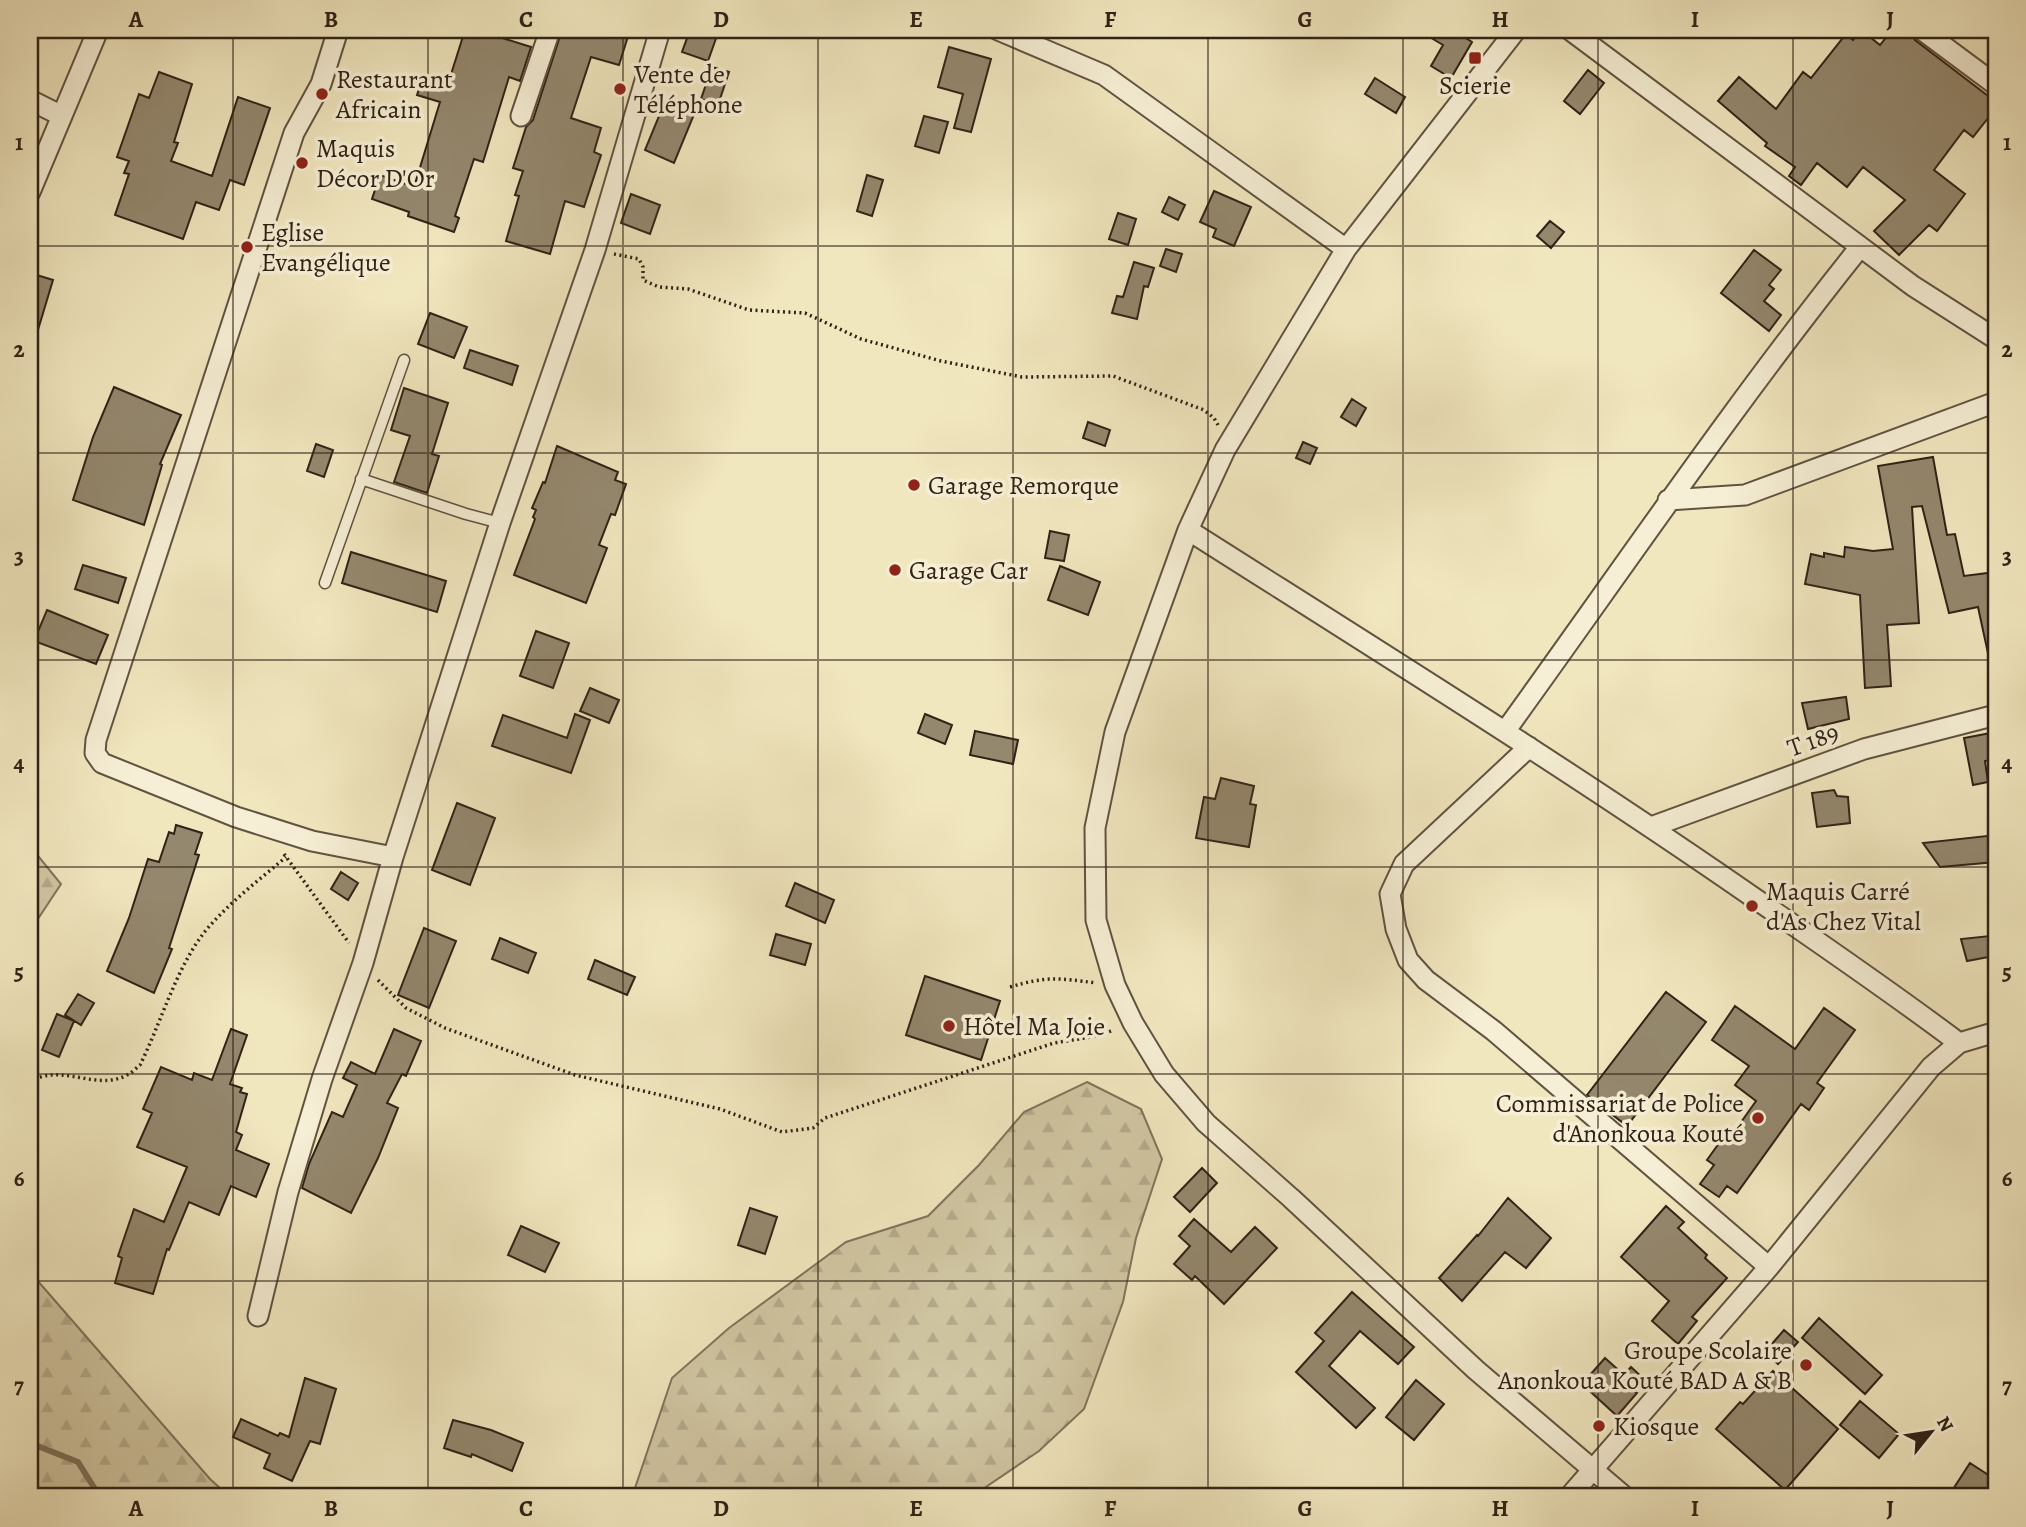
<svg xmlns="http://www.w3.org/2000/svg" width="2026" height="1527" font-family="Alegreya,serif">
<style>
.forest{fill:url(#forest-firs);stroke:#80745c;stroke-width:2}
.lines{fill:none;stroke-linecap:round;stroke-linejoin:round}
.stream{stroke:#7c7059;stroke-width:6}
.building{fill:#94886e;stroke:#302216;stroke-width:2}
.service-casing{stroke:#605340;stroke-width:13}
.minor-casing{stroke:#605340;stroke-width:23}
.path{stroke:#302216;stroke-width:3.5;stroke-dasharray:2 3.5;stroke-linecap:butt}
.service{stroke:#f6efd5;stroke-width:10}
.minor{stroke:#f6efd5;stroke-width:19}
.grid{fill:none;stroke:#302216;stroke-width:2;stroke-opacity:0.55}
.poi-dot{fill:#8f2418;stroke:#f6efd5;stroke-width:2.5}
.labels{text-anchor:middle;dominant-baseline:central;stroke-width:7;stroke-linejoin:round;paint-order:stroke}
.poi-label{font-size:26px;fill:#302216;stroke:#f6efd5;text-anchor:start}
.street-label{font-size:26px;fill:#302216;stroke:#f6efd5}
.neatline{fill:none;stroke:#302216;stroke-width:2.5}
.grid-label{font-size:23px;text-anchor:middle;font-weight:bold;fill:#302216}
</style>
<defs>
<pattern id="forest-firs" width="22" height="20" patternUnits="userSpaceOnUse" patternTransform="scale(1.75)"><rect width="22" height="20" fill="#d0c6a2"/><path d="M5 1l3.5 6h-7zM16 11l3.5 6h-7z" fill="#b3aa8b"/></pattern>
</defs>
<rect width="100%" height="100%" fill="#f1e7bf"/>
<filter id="stains"><feTurbulence type="fractalNoise" baseFrequency=".00286" numOctaves="4"/><feColorMatrix values="0 0 0 0 .2 0 0 0 0 .09 0 0 0 0 .02 0 0 0 .5 -.17"/></filter>
<radialGradient id="worn" r=".72"><stop offset=".6" stop-color="#630" stop-opacity="0"/><stop offset="1" stop-color="#630" stop-opacity=".3"/></radialGradient>
<path class="forest" d="M30 846 61 884 30 931Z
M1087 1082 1141 1109 1162 1159 1136 1238 1123 1302 1084 1409 1039 1451 971 1497H632L672 1378 729 1328 846 1242 928 1216 979 1165 1024 1112Z
M30 1272 210 1479 230 1497H32L30 1494Z"/>
<g class="lines">
<path class="stream" d="M30 1443 78 1462 100 1497"/>
</g>
<path class="building" d="M465 30H477L531 47 520 81 509 77 483 162 474 159 455 216 459 218 454 232 408 216 409 212 372 199 380 175 414 187 440 102 417 95 422 80 447 87Z
M562 30H630L619 65 591 57 571 118 601 128 594 152 601 155 584 207 565 201 550 254 506 241 519 196 515 195 523 171 513 168 526 127 533 120Z
M690 30H719L708 61 682 52Z
M1418 30H1453L1472 42 1451 78 1431 66 1443 45Z
M1861 30 1880 45 1892 30H1910L1915 40 1996 102V108L1973 137 1964 130 1934 170 1965 194 1937 231 1929 225 1899 255 1874 231 1905 200 1863 167 1847 187 1817 163 1801 185 1789 176 1795 167 1765 146 1767 143 1718 101 1739 77 1776 109 1803 72 1811 78 1846 34 1853 40Z
M949 47 991 59 971 132 954 128 963 94 938 87Z
M712 67 729 72 718 105 701 99Z
M1588 70 1604 83 1580 114 1564 101Z
M159 72 192 84 174 142 178 143 171 161 212 176 238 97 270 108 244 185 230 180 219 210 196 202 183 239 115 215 129 174 124 173 129 161 117 157 139 94 149 98Z
M1375 78 1405 97 1396 113 1365 94Z
M666 99 695 112 674 163 645 150Z
M924 116 948 122 939 153 915 146Z
M867 175 883 180 872 216 857 211Z
M1214 191 1251 207 1234 246 1213 237 1216 229 1200 222Z
M631 194 660 205 650 234 621 223Z
M1169 197 1185 205 1178 220 1162 212Z
M1118 213 1136 219 1128 245 1109 239Z
M1550 221 1564 232 1551 248 1537 236Z
M1166 249 1182 254 1176 272 1160 266Z
M1754 250 1781 270 1769 285 1774 289 1764 301 1781 315 1769 331 1721 293Z
M1134 262 1154 268 1148 287 1144 286 1137 319 1112 313 1117 296 1123 297Z
M30 273 53 280 34 343 30 342Z
M430 313 467 327 454 358 418 344Z
M470 350 518 366 512 385 464 368Z
M114 387 181 415 160 464 162 465 144 525 73 500 93 437Z
M404 388 448 403 432 454 439 456 427 493 394 482 410 436 391 430Z
M1352 399 1366 408 1356 426 1341 417Z
M1088 422 1110 430 1105 446 1083 438Z
M1303 442 1317 448 1310 464 1296 458Z
M316 444 333 450 324 477 307 471Z
M557 446 618 472 615 480 626 484 615 515 611 514 599 545 607 548 586 603 514 575 535 519 533 517 536 510 532 508 543 482 545 483Z
M1933 457 1947 535 1955 534 1964 576 1996 572V657L1989 658 1978 607 1949 613 1922 506 1912 507 1919 623 1887 625 1891 686 1865 688 1860 595 1805 584 1811 554 1824 557V553L1844 557 1845 547 1873 551 1893 549 1878 466Z
M1050 531 1069 535 1064 561 1045 558Z
M351 552 446 581 437 612 342 583Z
M83 565 126 578 118 603 75 589Z
M1060 566 1100 582 1088 615 1048 600Z
M47 610 108 635 96 664 34 641Z
M536 631 569 643 553 688 520 676Z
M590 688 619 700 609 723 580 711Z
M1846 697 1849 719 1808 729 1802 703Z
M575 714 590 720 571 773 492 746 503 715 567 738Z
M925 714 952 725 945 744 918 733Z
M975 731 1018 740 1013 764 970 755Z
M1996 732V759L1985 761 1988 782 1973 785 1964 738Z
M1221 778 1254 786 1250 804 1256 805 1249 847 1196 838 1204 797 1215 799Z
M1834 790 1837 796 1848 797 1850 823 1817 827 1812 793Z
M457 803 495 818 470 885 432 870Z
M176 825 202 833 195 854 199 855 169 948 172 949 154 993 107 971 129 918 148 859 159 862 169 832 174 834Z
M1996 835V862L1940 867 1923 843Z
M341 872 358 883 348 900 331 889Z
M795 883 834 900 825 923 786 906Z
M424 928 456 941 429 1008 398 995Z
M776 934 811 944 805 965 770 955Z
M1990 936 1994 956 1967 961 1961 939Z
M500 938 536 953 528 973 492 959Z
M595 960 635 977 627 995 588 979Z
M925 976 1000 1001 981 1060 906 1035Z
M1666 992 1706 1022 1627 1126 1587 1095Z
M78 994 94 1003 81 1025 65 1015Z
M1735 1006 1795 1049 1824 1008 1855 1030 1817 1083 1824 1088 1809 1110 1801 1104 1737 1193 1727 1186 1719 1197 1700 1184 1714 1165 1707 1160 1722 1139 1727 1142 1756 1101 1735 1085 1749 1066 1712 1040Z
M57 1014 74 1021 59 1057 42 1050Z
M231 1029 247 1035 230 1084 242 1088 240 1092 247 1094 236 1132 242 1135 236 1150 269 1164 256 1197 231 1186 219 1215 189 1202 169 1250 167 1249 153 1294 115 1283 122 1258 118 1256 134 1209 164 1222 187 1167 137 1147 152 1113 143 1109 161 1067 192 1080 194 1073 212 1080Z
M394 1029 421 1041 406 1076 402 1074 387 1103 398 1108 378 1158 351 1213 302 1188 309 1164 332 1112 343 1117 357 1085 343 1078 351 1062 375 1074Z
M1202 1168 1217 1183 1190 1212 1174 1197Z
M1508 1198 1551 1238 1526 1268 1505 1252 1462 1301 1439 1278 1477 1235 1478 1236Z
M1666 1206 1684 1222 1678 1228 1707 1255 1705 1258 1727 1278 1692 1317 1697 1321 1678 1344 1652 1321 1669 1301 1621 1257Z
M750 1208 777 1217 765 1254 738 1245Z
M1194 1219 1231 1252 1255 1227 1277 1248 1224 1304 1195 1276 1192 1280 1174 1264 1190 1246 1179 1236Z
M521 1226 559 1243 545 1272 508 1255Z
M1352 1292 1414 1347 1398 1364 1360 1331 1329 1366 1375 1408 1356 1428 1296 1372 1324 1341 1315 1333Z
M1819 1318 1882 1375 1865 1394 1802 1338Z
M1784 1330 1798 1342 1778 1364 1765 1352Z
M1605 1358 1624 1375 1631 1367 1644 1379 1634 1391 1637 1393 1617 1416 1582 1384Z
M1773 1371 1838 1429 1785 1490 1716 1429 1740 1402 1743 1404Z
M305 1378 336 1389 320 1444 310 1441 292 1481 264 1468 270 1454 233 1437 241 1419 278 1436 280 1433 289 1437Z
M1416 1380 1444 1404 1414 1440 1386 1417Z
M1860 1401 1899 1434 1879 1458 1840 1425Z
M453 1420 491 1430 523 1443 512 1471 472 1454 471 1457 444 1448Z
M1970 1463 1996 1480V1497H1948Z"/>
<g class="lines">
<defs>
<path id="service" d="M361 479 466 514 500 523
M325 583 404 360"/>
<path id="minor" d="M338 30 321 84 294 133 96 740 95 753 102 763 236 817 312 841 393 857
M998 30 1104 75 1346 249
M1516 30 1346 249 1225 450 1188 530C1380 652 1573 772 1760 902 1827 948 1894 994 1959 1043
M1570 30 1913 286 1996 339
M1922 30 1996 85
M30 100 62 116
M521 116 550 30
M30 192 98 30
M1668 500 1745 495 1996 402
M1188 530 1115 732 1095 828 1096 920 1115 985 1133 1023 1164 1074 1206 1123 1291 1198 1476 1370 1625 1497
M1506 730C1623 568 1735 403 1860 247
M1529 747 1404 864 1390 894 1396 929 1408 960 1426 980 1494 1031 1769 1267
M1651 827 1864 749 1996 715
M258 1316 288 1192 322 1079 363 963 393 857 500 523 595 250 660 30
M1569 1497 1769 1267 1931 1067 1959 1043 1996 1032"/>
</defs>
<use href="#service" class="service-casing"/>
<use href="#minor" class="minor-casing"/>
<path class="path" d="M614 254 639 259 643 267V280L659 287 688 289 749 310 805 313 861 339 941 361 1022 377 1113 376 1204 410 1214 418 1218 425
M284 854 349 943
M378 980 406 1008 445 1028 575 1075 720 1109 782 1132 813 1128 825 1118 1054 1043 1097 1036 1114 1030
M1010 987C1047 976 1059 978 1096 983
M30 1082C61 1062 96 1092 127 1075 132 1073 136 1068 140 1065 161 1023 177 965 207 929 230 902 259 880 286 857"/>
<use href="#service" class="service"/>
<use href="#minor" class="minor"/>
</g>
<path class="grid" d="M233 30V1497M428 30V1497M623 30V1497M818 30V1497M1013 30V1497M1208 30V1497M1403 30V1497M1598 30V1497M1793 30V1497M30 246H1996M30 453H1996M30 660H1996M30 867H1996M30 1074H1996M30 1281H1996"/>
<g class="poi-dot">
<rect x="1468" y="51" width="14" height="14" rx="3.5"/>
<circle cx="620" cy="89" r="7"/>
<circle cx="322" cy="94" r="7"/>
<circle cx="302" cy="163" r="7"/>
<circle cx="247" cy="247" r="7"/>
<circle cx="914" cy="485" r="7"/>
<circle cx="895" cy="570" r="7"/>
<circle cx="1752" cy="906" r="7"/>
<circle cx="949" cy="1026" r="7"/>
<circle cx="1758" cy="1118" r="7"/>
<circle cx="1806" cy="1365" r="7"/>
<circle cx="1599" cy="1426" r="7"/>
</g>
<g class="labels">
<g class="poi-label">
<text x="634" y="74">Vente de<tspan x="634" dy="30">Téléphone</tspan></text>
<text x="336" y="79">Restaurant<tspan x="336" dy="30">Africain</tspan></text>
<text x="1475" y="85" text-anchor="middle">Scierie</text>
<text x="316" y="148">Maquis<tspan x="316" dy="30">Décor D'Or</tspan></text>
<text x="261" y="232">Eglise<tspan x="261" dy="30">Evangélique</tspan></text>
<text x="928" y="485">Garage Remorque</text>
<text x="909" y="570">Garage Car</text>
<text x="1766" y="891">Maquis Carré<tspan x="1766" dy="30">d'As Chez Vital</tspan></text>
<text x="963" y="1026">Hôtel Ma Joie</text>
<text x="1744" y="1103" text-anchor="end">Commissariat de Police<tspan x="1744" dy="30">d'Anonkoua Kouté</tspan></text>
<text x="1792" y="1350" text-anchor="end">Groupe Scolaire<tspan x="1792" dy="30">Anonkoua Kouté BAD A &amp; B</tspan></text>
<text x="1613" y="1426">Kiosque</text>
</g>
<g class="street-label">
<text transform="translate(1813 740) rotate(-20)">T 189</text>
</g>
</g>
<rect width="2026" height="1527" fill="none" stroke="#f1e7bf" stroke-width="77"/>
<g transform="translate(1931 1432) rotate(60)" stroke="#f6efd5" stroke-width="5" paint-order="stroke">
<path d="M0-5L12 26L0 18L-12 26Z" fill="#302216"/>
<text y="-10" font-size="19" font-weight="bold" text-anchor="middle" fill="#302216">N</text>
</g>
<rect x="38" y="38" width="1950" height="1450" class="neatline"/>
<g class="grid-label">
<text x="136" y="27">A</text>
<text x="331" y="27">B</text>
<text x="526" y="27">C</text>
<text x="721" y="27">D</text>
<text x="916" y="27">E</text>
<text x="1110" y="27">F</text>
<text x="1305" y="27">G</text>
<text x="1500" y="27">H</text>
<text x="1695" y="27">I</text>
<text x="1890" y="27">J</text>
<text x="19" y="150">1</text>
<text x="2007" y="150">1</text>
<text x="19" y="357">2</text>
<text x="2007" y="357">2</text>
<text x="19" y="564">3</text>
<text x="2007" y="564">3</text>
<text x="19" y="771">4</text>
<text x="2007" y="771">4</text>
<text x="19" y="979">5</text>
<text x="2007" y="979">5</text>
<text x="19" y="1186">6</text>
<text x="2007" y="1186">6</text>
<text x="19" y="1393">7</text>
<text x="2007" y="1393">7</text>
<text x="136" y="1516">A</text>
<text x="331" y="1516">B</text>
<text x="526" y="1516">C</text>
<text x="721" y="1516">D</text>
<text x="916" y="1516">E</text>
<text x="1110" y="1516">F</text>
<text x="1305" y="1516">G</text>
<text x="1500" y="1516">H</text>
<text x="1695" y="1516">I</text>
<text x="1890" y="1516">J</text>
</g>
<rect width="100%" height="100%" filter="url(#stains)"/>
<rect width="100%" height="100%" fill="url(#worn)"/>
</svg>
